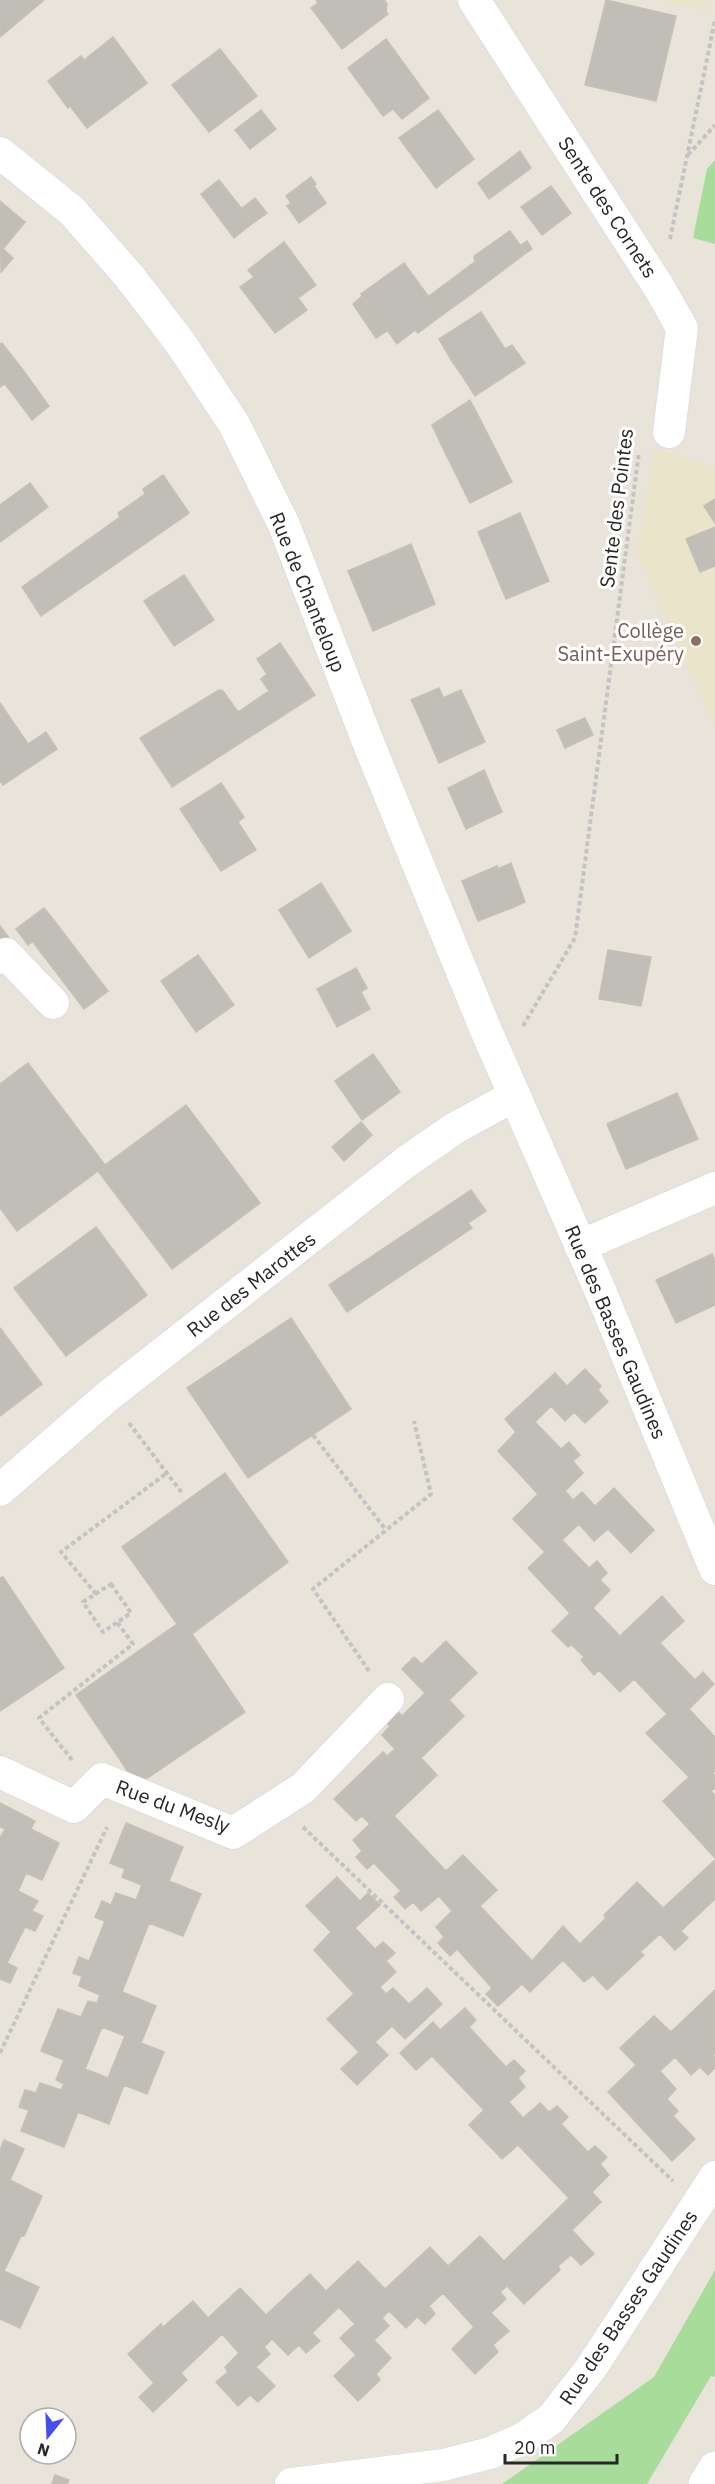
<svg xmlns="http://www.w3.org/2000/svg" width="715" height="2484" font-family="'IBM Plex Sans',sans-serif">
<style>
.education{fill:#eae4ca}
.green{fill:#a8dc9a}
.building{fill:#c1beb7;stroke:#c4c0b4;stroke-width:1.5;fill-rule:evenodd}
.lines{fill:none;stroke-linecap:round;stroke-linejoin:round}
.minor-casing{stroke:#cfd0df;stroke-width:33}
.secondary-casing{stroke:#cfd0df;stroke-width:34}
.path{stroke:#c3c3c3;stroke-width:4;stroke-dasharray:4.5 3;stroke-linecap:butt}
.minor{stroke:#fff;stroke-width:32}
.secondary{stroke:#fff;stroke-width:33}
.education-dot{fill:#8d6e63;stroke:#fff;stroke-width:2}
.labels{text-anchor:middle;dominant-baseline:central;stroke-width:6;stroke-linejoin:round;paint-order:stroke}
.street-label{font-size:20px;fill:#272727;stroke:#fff}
.education-label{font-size:20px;fill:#785e54;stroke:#fff;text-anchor:end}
</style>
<rect width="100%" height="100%" fill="#e9e4da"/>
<path class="education" d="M659 0H708L706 11Z
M654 448 715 467V726L637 555Z"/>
<path class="green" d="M715 160V244L693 238 707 169Z
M715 2270V2377L711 2376 647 2484H502L654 2377Z"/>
<path class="building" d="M0 0H44L0 37Z
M316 0H384L387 4 386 12 388 14 342 49 311 8 318 3Z
M606 0 676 16 656 101 585 85Z
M113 37 147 83 87 128 70 106 68 108 48 81 81 56 84 60Z
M386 39 429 98 402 119 393 109 383 116 348 68Z
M220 49 257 96 209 132 172 85Z
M261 110 276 129 250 149 235 130Z
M438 110 474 159 436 188 399 138Z
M520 151 531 168 489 199 478 183Z
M311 177 316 184 291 203 286 196Z
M219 180 253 223 234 238 201 194Z
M314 186 326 203 299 223 287 206Z
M551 186 571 213 542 235 521 207Z
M255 198 267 213 253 223 241 209Z
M0 201 25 222 3 249 13 258 1 272Z
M510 231 512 234 475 262 474 256Z
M512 234 526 253 474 292 460 273Z
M527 241 532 249 526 253 520 246Z
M284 242 316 285 298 298 307 310 275 333 240 287 254 277 248 270Z
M404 263 442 315 418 333 415 330 397 344 361 294Z
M460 273 474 292 442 315 428 297Z
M362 296 387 331 376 338 353 304Z
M481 312 505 349 512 345 525 363 475 396 463 377 467 373 458 359 453 363 439 339Z
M2 343 23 370 0 387V344Z
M458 359 467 373 463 377 453 363Z
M23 370 49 406 32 420 5 384Z
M470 400 480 419 439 440 432 425Z
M480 419 512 482 470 503 439 440Z
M163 475 189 513 41 616 22 587 120 517 118 513 145 494 143 489Z
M30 483 48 507 0 542V505Z
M715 499V523L704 506Z
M520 513 549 581 506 599 478 532Z
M715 527V566L700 572 686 539Z
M411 544 435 604 373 631 348 571Z
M184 575 214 620 174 646 144 601Z
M280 643 315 695 200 769 168 721 219 690 223 691 238 712 269 691 261 679 267 674 257 659Z
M439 688 443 697 416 710 411 700Z
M461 690 485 742 439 763 416 710Z
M0 703 28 744 46 732 57 749 3 785 0 781Z
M585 718 593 735 565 748 557 730Z
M168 721 200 769 172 787 140 738Z
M484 770 502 812 466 829 448 788Z
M221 783 244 817 238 822 256 850 221 871 180 809Z
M511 863 525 902 514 907 498 869Z
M497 866 514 907 478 921 462 881Z
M321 883 351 931 309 958 279 910Z
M44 908 56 923 28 945 16 929Z
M56 923 108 991 84 1009 33 942Z
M0 926 9 938 0 945Z
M608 950 651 957 641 1006 599 999Z
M198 955 234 1005 196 1032 161 981Z
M356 968 367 988 361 992 370 1009 337 1027 317 989Z
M373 1054 400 1092 362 1120 335 1081Z
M28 1063 105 1165 186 1105 260 1203 172 1269 98 1171 17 1231 0 1208V1084Z
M677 1093 698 1139 683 1145 664 1099Z
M664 1099 683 1145 626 1169 607 1124Z
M361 1122 372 1135 344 1161 332 1147Z
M471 1190 486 1211 468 1223 472 1228 347 1312 329 1285Z
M96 1227 147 1295 66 1356 14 1288Z
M712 1254 715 1260V1305L676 1323 656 1280Z
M291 1318 351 1409 248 1478 187 1388Z
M0 1328 42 1384 0 1416Z
M585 1369 601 1386 598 1390 608 1402 585 1423 574 1412 565 1421 551 1406 535 1422 561 1449 569 1442 580 1455 573 1461 583 1473 565 1491 573 1500 582 1492 595 1506 614 1488 654 1530 631 1553 608 1529 594 1541 579 1524 562 1540 589 1568 597 1561 607 1573 600 1580 610 1590 593 1608 620 1636 662 1596 684 1621 660 1643 695 1680 703 1672 714 1684 689 1709 715 1737V1771L713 1773 715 1776V1788L711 1791 715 1795V1858L663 1801 689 1777 646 1733 667 1714 634 1679 620 1692 599 1670 594 1675 581 1660 584 1657 571 1644 568 1647 552 1631 570 1613 528 1568 545 1552 513 1519 538 1494 498 1451 516 1432 505 1419 555 1373 567 1386Z
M225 1473 288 1562 192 1634 245 1712 137 1785 76 1695 177 1624 122 1547Z
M3 1577 64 1668 0 1711V1578Z
M446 1641 477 1673 449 1700 464 1716 421 1758 437 1775 394 1816 446 1871 463 1855 497 1890 480 1906 532 1961 563 1926 580 1944 606 1918 604 1915 637 1882 663 1908 715 1860V1899L681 1931 688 1938 675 1950 660 1934 640 1952 644 1955 607 1990 593 1975 584 1982 563 1960 530 1992 522 1984 498 2006 486 1994 492 1988 457 1949 450 1956 438 1943 444 1937 436 1927 452 1911 439 1896 421 1911 413 1902 405 1909 394 1897 401 1891 374 1863 367 1869 356 1857 362 1851 353 1840 370 1824 362 1816 356 1821 334 1799 383 1752 387 1756 395 1749 382 1735 390 1726 383 1719 395 1708 402 1716 425 1693 402 1669 414 1657 422 1664Z
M0 1803 35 1821 31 1829 59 1843 42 1880 26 1873 18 1891 38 1901 32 1911 43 1916 35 1931 25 1927 7 1963 17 1968 10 1983 0 1979V1838L5 1829 0 1827Z
M126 1823 183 1847 169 1881 201 1894 183 1936 149 1923 122 1992 156 2006 141 2043 164 2052 147 2094 124 2085 109 2124 78 2112 64 2147 21 2131 29 2110 19 2107 25 2090 36 2093 40 2083 61 2090 64 2084 56 2080 64 2060 41 2051 58 2009 81 2017 88 2001 97 2003 100 1995 79 1986 82 1976 73 1973 79 1957 89 1961 105 1921 95 1917 102 1901 111 1905 116 1893 136 1900 142 1885 122 1877 125 1869 110 1863ZM102 2027 125 2036 108 2078 85 2069Z
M337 1877 360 1901 368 1893 380 1905 355 1928 375 1949 383 1942 395 1953 386 1961 396 1972 380 1987 386 1994 393 1988 409 2004 427 1988 442 2004 405 2039 392 2026 375 2042 388 2055 357 2085 341 2069 359 2052 327 2019 354 1994 314 1950 331 1932 306 1906Z
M715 1990V2053L713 2055 715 2057V2068L708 2075 700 2067 691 2075 675 2057 660 2071 676 2089 667 2099 678 2111 673 2116 695 2139 672 2161 608 2092 636 2065 620 2048 654 2016 671 2032Z
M465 2008 476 2020 469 2027 506 2067 514 2060 525 2071 518 2078 525 2087 509 2102 523 2118 540 2103 549 2112 557 2106 568 2117 561 2124 588 2152 595 2146 607 2157 600 2164 609 2175 592 2192 601 2202 572 2230 594 2254 581 2265 571 2255 558 2266 560 2270 524 2304 507 2286 500 2292 506 2299 491 2313 509 2331 493 2345 498 2352 475 2374 452 2349 474 2327 443 2293 429 2306 435 2314 425 2324 417 2317 406 2328 389 2311 382 2318 389 2326 374 2340 391 2358 376 2374 380 2380 358 2401 334 2376 356 2355 340 2338 355 2324 339 2307 312 2333 320 2341 306 2353 299 2345 288 2355 272 2339 264 2347 270 2354 256 2367 275 2386 258 2402 250 2395 238 2406 216 2382 228 2372 225 2367 239 2353 222 2334 181 2373 187 2380 153 2412 139 2397 154 2383 128 2354 161 2324 163 2327 193 2301 208 2318 240 2288 266 2315 310 2274 326 2291 358 2261 385 2289 430 2247 448 2266 480 2236 504 2261 569 2198 518 2145 502 2159 469 2125 484 2110 432 2056 416 2070 400 2053 433 2022 440 2030Z
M4 2140 24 2149 10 2180 42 2196 24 2236H21L4 2271 39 2287 20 2328 0 2319V2150Z
M55 2475 69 2480 67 2484H52Z"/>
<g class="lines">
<defs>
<path id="minor" d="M474 0 660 289 682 328 669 432
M0 153 72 211 129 276 179 341 234 424 284 525 370 747 485 1028 600 1290 715 1569
M0 958 6 954 53 1003
M580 1246 715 1188
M0 1490 108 1396 406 1162 455 1128 514 1096
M0 1772 74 1807 102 1779 233 1833 303 1788 388 1699
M291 2484 443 2465 490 2453 522 2439 551 2419 591 2368 715 2177"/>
<path id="secondary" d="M705 2484 715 2468"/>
</defs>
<use href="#minor" class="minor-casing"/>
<use href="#secondary" class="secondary-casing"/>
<path class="path" d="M688 155 715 125
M670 239 715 20
M523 1026 575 938 639 452
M129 1423 182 1493
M313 1435 386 1530
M111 1584 131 1613 103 1632 83 1602Z
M96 1594 61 1552 167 1473
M369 1671 313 1589 431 1494 414 1421
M72 1760 39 1718 133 1644 117 1622
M303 1827 673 2181
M0 2053 107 1827"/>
<use href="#minor" class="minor"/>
<use href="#secondary" class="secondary"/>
</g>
<circle class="education-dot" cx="696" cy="641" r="6"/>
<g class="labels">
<g class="street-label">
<text transform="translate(608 207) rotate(57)">Sente des Cornets</text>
<text transform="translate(616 508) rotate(-83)">Sente des Pointes</text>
<text transform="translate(308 592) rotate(68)">Rue de Chanteloup</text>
<text transform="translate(251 1284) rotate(-38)">Rue des Marottes</text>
<text transform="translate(616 1332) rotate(67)">Rue des Basses Gaudines</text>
<text transform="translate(173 1806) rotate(20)">Rue du Mesly</text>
<text transform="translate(628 2307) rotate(-56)">Rue des Basses Gaudines</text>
</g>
<g class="education-label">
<text x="684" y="630">Collège<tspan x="684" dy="23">Saint-Exupéry</tspan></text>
</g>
</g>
<g transform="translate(48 2436) rotate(198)"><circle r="28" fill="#ffffff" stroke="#a9a9a9" stroke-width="1.5"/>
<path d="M0-4.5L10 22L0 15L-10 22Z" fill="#454eeb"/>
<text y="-9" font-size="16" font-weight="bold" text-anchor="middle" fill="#272727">N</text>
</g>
<path d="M505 2454v9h112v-9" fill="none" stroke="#272727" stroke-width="3"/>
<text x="514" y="2454" font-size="18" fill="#272727" stroke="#ffffff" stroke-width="4.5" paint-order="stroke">20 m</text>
</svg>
